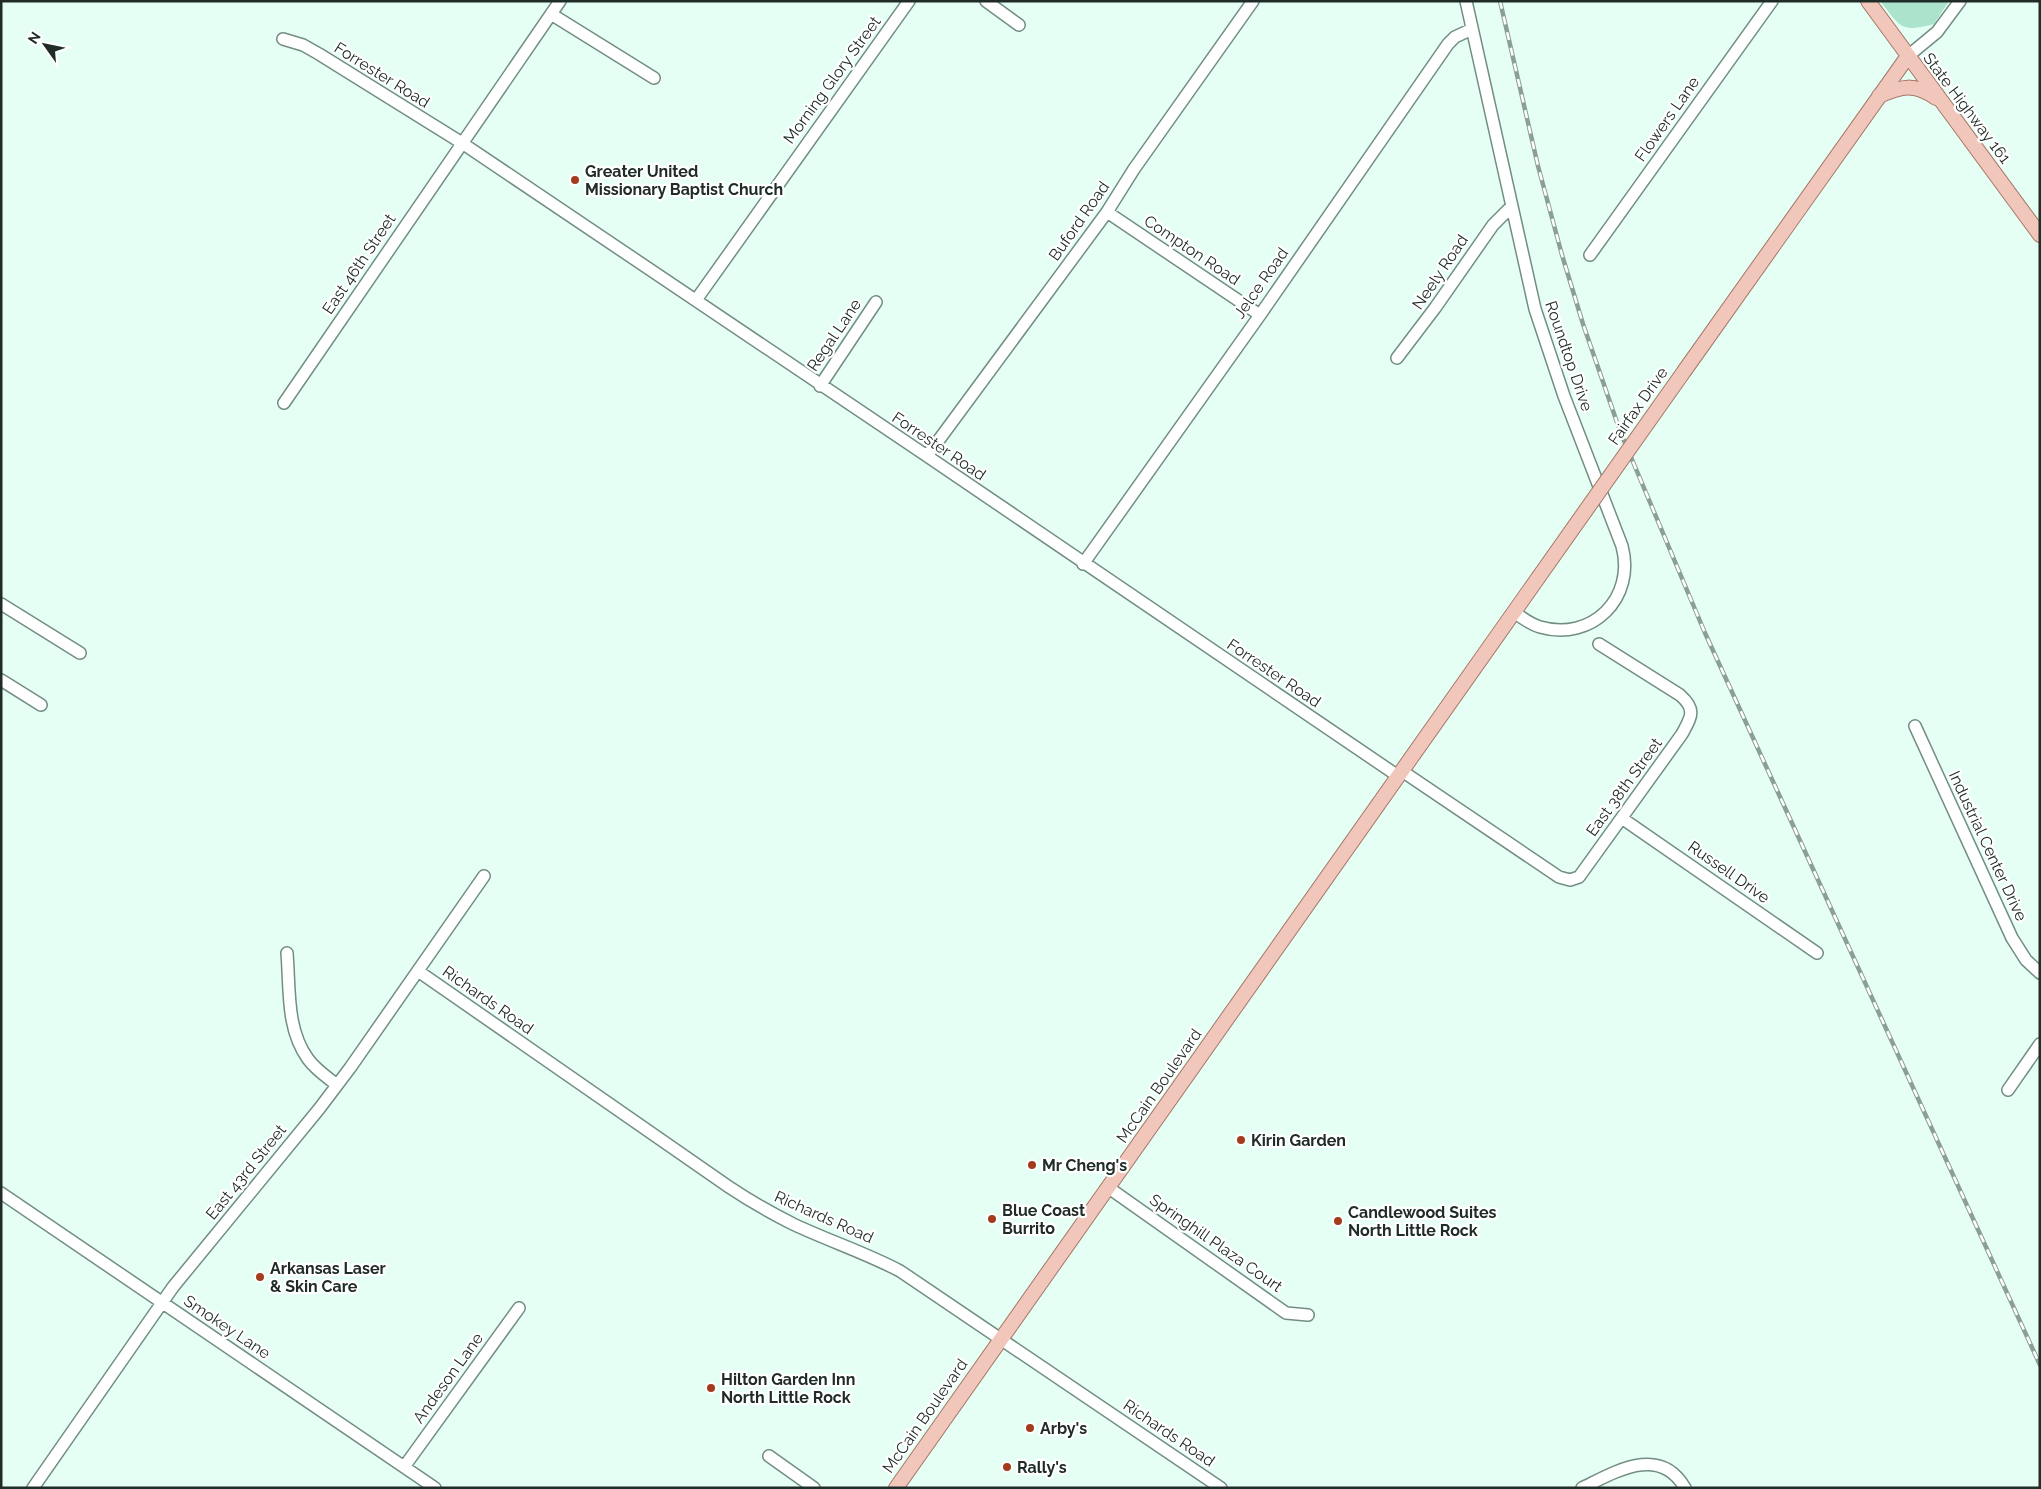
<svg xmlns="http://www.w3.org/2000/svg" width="2041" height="1489" font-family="Raleway,sans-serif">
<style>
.green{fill:#abe3cd}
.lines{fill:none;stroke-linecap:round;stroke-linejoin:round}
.minor-casing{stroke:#728e83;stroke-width:14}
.major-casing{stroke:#a37869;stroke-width:16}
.minor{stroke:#fff;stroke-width:11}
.major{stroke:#f2c7bb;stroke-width:14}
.rail-casing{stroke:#8c9f96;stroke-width:4.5}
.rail{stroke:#fff;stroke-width:2.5;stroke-dasharray:8;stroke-linecap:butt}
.major-bridge-casing{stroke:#a37869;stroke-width:16;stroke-linecap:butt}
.major-bridge{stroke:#f2c7bb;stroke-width:14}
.poi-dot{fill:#a33b1d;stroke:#fff;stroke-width:2}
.labels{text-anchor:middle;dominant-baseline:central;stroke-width:4.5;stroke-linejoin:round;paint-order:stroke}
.street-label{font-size:16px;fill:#202c27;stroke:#fff}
.poi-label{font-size:16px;font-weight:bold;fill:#202c27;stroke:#fff;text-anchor:start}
</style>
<rect width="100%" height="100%" fill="#e6fff4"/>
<path class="green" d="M1880 1H1949L1934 24C1900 33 1901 27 1880 1Z"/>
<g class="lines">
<defs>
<path id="minor" d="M986 1 1019 25
M1466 1 1535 309 1564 396 1622 546C1636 598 1592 642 1540 627 1530 624 1522 618 1514 612
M551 14 654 78
M283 39 303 45 319 54 462 143 927 456 1398 776
M1908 56 1937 32 1960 1
M1107 212 1260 315
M1590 255 1772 1
M696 300 909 1
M1397 358 1435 308 1493 225 1512 206
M820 386 876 302
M284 403 560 1
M927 456 1107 212 1134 169 1253 1
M1083 564 1260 315 1448 44 1455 37 1472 29
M1 604 80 653
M1 680 41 705
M1915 726 2012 938 2026 960 2040 973
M1402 771 1559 877 1570 880 1579 877 1682 734C1691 717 1697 710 1680 695L1599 644
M1623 819 1817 953
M287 953C290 989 286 1029 308 1059 316 1070 327 1077 337 1085
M418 971 729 1187C750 1201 771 1213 793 1224 829 1241 866 1253 900 1271L1221 1488
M2008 1090 2040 1044
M1109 1188 1286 1313 1308 1315
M1 1193 435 1488
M769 1456 814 1488
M404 1467 519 1308
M33 1488 173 1287 319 1109 350 1068 484 876
M1582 1488C1615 1472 1660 1444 1685 1488"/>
<path id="major" d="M1868 1 2040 235
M1879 96C1902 86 1914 83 1936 98
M1685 370 1908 56
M896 1488 1538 578"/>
</defs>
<use href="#minor" class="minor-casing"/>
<use href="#major" class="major-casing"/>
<use href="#minor" class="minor"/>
<use href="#major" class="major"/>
<defs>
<path id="rail" d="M1500 1 1538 166 1562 255 1583 324 1620 431 1705 633 2040 1365"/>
</defs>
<use href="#rail" class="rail-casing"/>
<use href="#rail" class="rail"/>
<defs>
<path id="major-bridge" d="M1538 578 1685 370"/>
</defs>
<use href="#major-bridge" class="major-bridge-casing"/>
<use href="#major-bridge" class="major-bridge"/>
</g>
<g class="poi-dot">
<circle cx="575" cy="180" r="5"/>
<circle cx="1241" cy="1140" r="5"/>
<circle cx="1032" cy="1165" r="5"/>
<circle cx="992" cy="1219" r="5"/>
<circle cx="1338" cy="1221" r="5"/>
<circle cx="260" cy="1277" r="5"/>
<circle cx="711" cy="1388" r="5"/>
<circle cx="1030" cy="1428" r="5"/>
<circle cx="1007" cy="1467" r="5"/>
</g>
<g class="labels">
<g class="street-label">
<text transform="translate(382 75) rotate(32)">Forrester Road</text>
<text transform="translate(832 80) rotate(-54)">Morning Glory Street</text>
<text transform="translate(1967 108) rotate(53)">State Highway 161</text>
<text transform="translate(1667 119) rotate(-55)">Flowers Lane</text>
<text transform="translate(1079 221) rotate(-55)">Buford Road</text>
<text transform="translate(1192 250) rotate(34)">Compton Road</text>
<text transform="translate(359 264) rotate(-56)">East 46th Street</text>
<text transform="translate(1440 272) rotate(-56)">Neely Road</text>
<text transform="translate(1261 283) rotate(-55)">Jelce Road</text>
<text transform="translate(834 335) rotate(-56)">Regal Lane</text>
<text transform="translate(1569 356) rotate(71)">Roundtop Drive</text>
<text transform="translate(1638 406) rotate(-55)">Fairfax Drive</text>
<text transform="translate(939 446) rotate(34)">Forrester Road</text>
<text transform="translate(1274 673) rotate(34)">Forrester Road</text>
<text transform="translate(1624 787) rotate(-54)">East 38th Street</text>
<text transform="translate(1988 846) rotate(65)">Industrial Center Drive</text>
<text transform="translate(1729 872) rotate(35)">Russell Drive</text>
<text transform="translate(488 1000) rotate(35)">Richards Road</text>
<text transform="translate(1159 1086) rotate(-55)">McCain Boulevard</text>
<text transform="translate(246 1172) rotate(-51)">East 43rd Street</text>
<text transform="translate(824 1217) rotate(24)">Richards Road</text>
<text transform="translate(1216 1243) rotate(35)">Springhill Plaza Court</text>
<text transform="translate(227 1327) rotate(34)">Smokey Lane</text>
<text transform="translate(448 1378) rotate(-54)">Andeson Lane</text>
<text transform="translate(925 1416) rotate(-55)">McCain Boulevard</text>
<text transform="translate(1169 1433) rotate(34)">Richards Road</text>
</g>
<g class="poi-label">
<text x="585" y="171">Greater United<tspan x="585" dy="18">Missionary Baptist Church</tspan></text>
<text x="1251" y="1140">Kirin Garden</text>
<text x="1042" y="1165">Mr Cheng's</text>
<text x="1002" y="1210">Blue Coast<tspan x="1002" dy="18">Burrito</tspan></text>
<text x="1348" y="1212">Candlewood Suites<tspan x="1348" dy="18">North Little Rock</tspan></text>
<text x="270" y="1268">Arkansas Laser<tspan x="270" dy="18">&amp; Skin Care</tspan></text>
<text x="721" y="1379">Hilton Garden Inn<tspan x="721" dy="18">North Little Rock</tspan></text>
<text x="1040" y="1428">Arby's</text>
<text x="1017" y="1467">Rally's</text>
</g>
</g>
<rect width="2041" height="1489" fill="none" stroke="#202c27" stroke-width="5"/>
<g transform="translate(45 45) rotate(303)" stroke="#ffffff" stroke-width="4" paint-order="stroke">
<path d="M0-4L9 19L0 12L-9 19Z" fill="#202c27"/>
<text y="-8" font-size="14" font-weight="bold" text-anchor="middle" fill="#202c27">N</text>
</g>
</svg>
